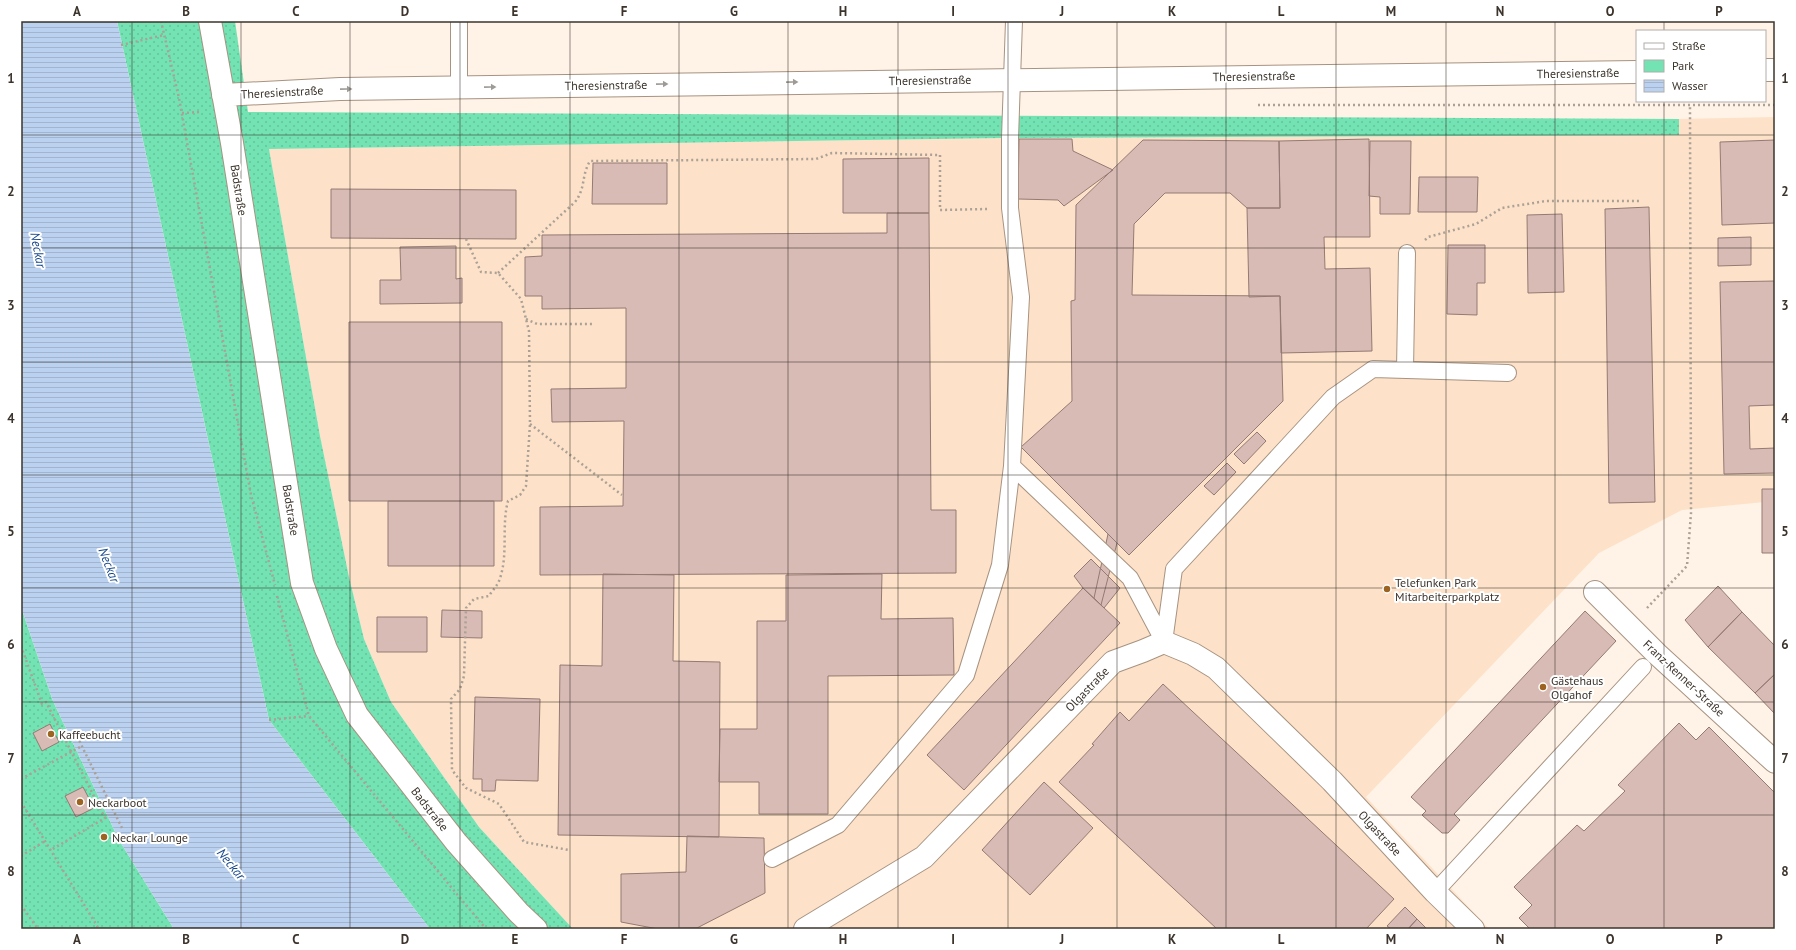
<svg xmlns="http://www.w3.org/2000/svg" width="1796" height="950" font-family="'PT Sans',sans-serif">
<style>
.built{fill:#fde2c9}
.green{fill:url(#green-dots)}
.water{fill:url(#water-rules)}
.building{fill:#d8bbb4;stroke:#947a74}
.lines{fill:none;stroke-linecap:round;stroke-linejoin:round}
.service-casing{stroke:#a79381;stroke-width:18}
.minor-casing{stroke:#a79381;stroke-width:24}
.path{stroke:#aba196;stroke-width:2.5;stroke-dasharray:2 3;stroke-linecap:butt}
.service{stroke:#fff;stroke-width:16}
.minor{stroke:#fff;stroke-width:22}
.oneway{fill:#9e9a96}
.grid{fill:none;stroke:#3c342c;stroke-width:1;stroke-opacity:0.55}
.poi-dot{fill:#9c6420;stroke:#fff;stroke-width:1.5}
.labels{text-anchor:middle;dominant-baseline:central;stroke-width:4;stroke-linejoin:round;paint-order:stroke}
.street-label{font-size:12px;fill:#3c342c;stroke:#fff}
.poi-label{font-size:12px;fill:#3c342c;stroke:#fff;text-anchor:start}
.water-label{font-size:13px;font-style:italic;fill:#16478b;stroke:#fff}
.neatline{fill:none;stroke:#3c342c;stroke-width:1.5}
.grid-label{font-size:13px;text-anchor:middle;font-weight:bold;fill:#3c342c}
</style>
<defs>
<pattern id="green-dots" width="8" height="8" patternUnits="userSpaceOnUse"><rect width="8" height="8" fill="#73e3b3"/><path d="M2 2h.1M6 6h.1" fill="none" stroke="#64c39a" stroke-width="1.8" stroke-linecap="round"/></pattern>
<pattern id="water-rules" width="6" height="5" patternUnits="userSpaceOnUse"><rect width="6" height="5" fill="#bbd1f0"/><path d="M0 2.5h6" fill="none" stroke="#a2b4ce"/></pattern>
</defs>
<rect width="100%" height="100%" fill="#fff2e6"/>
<path class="built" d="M1775 117V501L1682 510 1599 553 1366 797 1489 929H573L479 827 391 702 364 639 349 577 320 436 269 149 1004 138 1679 135V119Z"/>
<path class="green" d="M117 21H235L248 112 1679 119V135L1004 138 269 149 320 436 349 577 364 639 391 702 479 827 573 929H430L269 720Z
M21 607 53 701 119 840 174 929H23L21 926Z"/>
<path class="water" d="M21 21H117L269 720 430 929H174L119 840 53 701 21 607Z"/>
<path class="building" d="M1019 139H1072L1073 151 1113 170 1064 206 1058 200 1018 199Z
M1369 139 1370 237H1324L1325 269 1370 268 1372 351 1281 353 1280 296 1249 297 1247 208H1280L1279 141Z
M1143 140 1279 141 1280 208H1247L1230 193H1165L1134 224 1132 295 1280 296 1283 401 1129 555 1021 447 1072 401 1071 301 1075 300 1076 205Z
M1775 140V223L1722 225 1720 142Z
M1370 141H1411L1410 214H1380V197L1369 196Z
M929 158V213H843V159Z
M593 163H667V204H592Z
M1419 177H1478L1477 212H1418Z
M331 189 516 190V239L331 238Z
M1649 207 1655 502 1609 503 1605 209Z
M887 213H929L931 510H956V573L540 575V507L623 506 624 421 552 422 551 389 626 388V308L542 309V296H525V257L542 256V235L887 233Z
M1562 214 1564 292 1528 293 1527 215Z
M1751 237V265L1718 266V238Z
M1448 245H1485V283H1477V315L1447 314Z
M456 246V279L462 278V303L380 304V280H401L400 247Z
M1775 281V405L1749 406 1750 449 1775 448V473L1724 474 1720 282Z
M349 322H502V501H349Z
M1257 432 1266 441 1244 464 1234 454Z
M1227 463 1236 472 1214 495 1204 486Z
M1762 489H1775V553H1762Z
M388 501H494V566H388Z
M1108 534 1117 543 1101 605 1094 598Z
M1091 559 1120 588 1104 608 1083 588 1074 576Z
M603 574 674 575 673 661 720 662 719 837 558 835 560 665 602 666Z
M882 574 881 619 953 618 954 675 828 676V814H759V782H719L720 729H757V621H786V575Z
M1718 586 1742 612 1708 647 1685 620Z
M1083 588 1120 623 964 790 927 755Z
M442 610 482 611V638L441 637Z
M1585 611 1616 641 1454 814 1460 820 1448 833H1442L1422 815 1426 811 1411 797Z
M1742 612 1775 646V674L1755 693 1708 647Z
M377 617H427V652H377Z
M1775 674V714L1755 693Z
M1163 684 1394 899 1366 929H1217L1059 782 1094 745 1092 744 1120 712 1129 721Z
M475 697 540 699 538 781 496 780 495 791H482V779H473Z
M1679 723 1696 740 1709 727 1775 793V929H1530L1519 918 1532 905 1514 887 1577 825 1584 831 1625 791 1618 785Z
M50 724 59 742 42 751 33 733Z
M1044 782 1093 828 1030 895 982 850Z
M83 787 94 808 76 817 65 796Z
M687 836 764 838 765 893 697 928 658 929 621 922V874L686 872Z
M1405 907 1417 919 1408 929H1391L1387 926Z
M1417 919 1427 929H1408Z"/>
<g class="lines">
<defs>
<path id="service" d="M459 21V87
M1405 370 1407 253
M1012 466 1130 578 1164 642 1174 569 1333 397 1373 369 1508 373
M772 859 838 825 966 675 1000 565 1012 466 1021 297 1010 208V138L1014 21
M1435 892 1643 667"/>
<path id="minor" d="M210 21 232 143 302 583 326 649 357 715 456 842 519 913 536 929
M1765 70H1775
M223 95 340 89 1637 72
M1595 592 1657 654 1775 762
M805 929 924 857 1113 662 1143 651 1164 642 1193 654 1216 668 1332 781 1435 892 1473 929"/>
</defs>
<use href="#service" class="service-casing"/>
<use href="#minor" class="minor-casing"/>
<path class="path" d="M161 21 179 98 251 495 275 585
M121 45 164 35
M1258 105H1775
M182 113 201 112
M466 239 481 272 498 273 521 299 529 331 530 424 526 486 520 495 508 501C501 527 509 555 499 581 497 586 492 591 489 596L474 599 466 608 464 676 460 689 451 699 452 770 466 788 499 804 524 842 569 850
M1425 240 1428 237 1476 224 1502 208 1546 201H1641
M498 273 575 202C586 188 581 176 590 161L816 159 832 153 940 155V210L987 209
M526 319 537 324H593
M530 424 622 495
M277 596 309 716 486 929
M1647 608 1687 566 1691 513 1690 106
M21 646 42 704 46 702 105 818 51 850
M269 720 309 716
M75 732 122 828
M21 779 82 746
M21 802 99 929
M21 856 45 841
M21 905 38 929"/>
<use href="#service" class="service"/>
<use href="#minor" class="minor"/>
</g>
<defs><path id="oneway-solid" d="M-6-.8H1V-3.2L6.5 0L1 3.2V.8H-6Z"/></defs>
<g class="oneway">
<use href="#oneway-solid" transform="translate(792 82) rotate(-1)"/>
<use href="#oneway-solid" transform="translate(662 84) rotate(-1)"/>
<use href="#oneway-solid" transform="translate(490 87) rotate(-1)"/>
<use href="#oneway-solid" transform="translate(346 89) rotate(-1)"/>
</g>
<path class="grid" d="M132 21V929M241 21V929M350 21V929M460 21V929M570 21V929M679 21V929M788 21V929M898 21V929M1008 21V929M1117 21V929M1226 21V929M1336 21V929M1446 21V929M1555 21V929M1664 21V31M1664 101V929M21 135H1775M21 248H1775M21 362H1775M21 475H1775M21 588H1775M21 702H1775M21 815H1775"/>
<g class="poi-dot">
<circle cx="1387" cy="589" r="4"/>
<circle cx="1543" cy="687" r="4"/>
<circle cx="51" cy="734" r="4"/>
<circle cx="80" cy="802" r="4"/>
<circle cx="104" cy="837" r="4"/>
</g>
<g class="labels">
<g class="street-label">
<text transform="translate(1578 73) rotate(-1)">Theresienstraße</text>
<text transform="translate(1254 76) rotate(-1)">Theresienstraße</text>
<text transform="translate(930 80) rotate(-1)">Theresienstraße</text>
<text transform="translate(606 85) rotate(-1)">Theresienstraße</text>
<text transform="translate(282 92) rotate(-3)">Theresienstraße</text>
<text transform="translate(239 190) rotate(81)">Badstraße</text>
<text transform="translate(291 510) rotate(81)">Badstraße</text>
<text transform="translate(1684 678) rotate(43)">Franz-Renner-Straße</text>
<text transform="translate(1087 689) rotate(-46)">Olgastraße</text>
<text transform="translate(430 809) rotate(52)">Badstraße</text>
<text transform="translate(1380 833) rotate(47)">Olgastraße</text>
</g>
<g class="poi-label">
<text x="1395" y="582">Telefunken Park<tspan x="1395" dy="14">Mitarbeiterparkplatz</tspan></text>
<text x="1551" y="680">Gästehaus<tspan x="1551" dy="14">Olgahof</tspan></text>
<text x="59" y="734">Kaffeebucht</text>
<text x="88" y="802">Neckarboot</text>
<text x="112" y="837">Neckar Lounge</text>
</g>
<g class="water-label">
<text transform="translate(38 250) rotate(79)">Neckar</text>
<text transform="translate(109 565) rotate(69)">Neckar</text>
<text transform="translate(231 864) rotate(51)">Neckar</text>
</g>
</g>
<rect width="1796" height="950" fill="none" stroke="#ffffff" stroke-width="44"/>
<rect x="1636" y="30" width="130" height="72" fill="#ffffff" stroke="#b1aeab"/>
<rect x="1644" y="43" width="20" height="6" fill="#ffffff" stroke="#b1aeab"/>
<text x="1672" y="50" font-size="12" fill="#3c342c">Straße</text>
<rect x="1644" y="60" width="20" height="12" fill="#73e3b3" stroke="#b1aeab"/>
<text x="1672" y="70" font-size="12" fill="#3c342c">Park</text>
<rect x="1644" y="80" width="20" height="12" fill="url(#water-rules)" stroke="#b1aeab"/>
<text x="1672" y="90" font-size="12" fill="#3c342c">Wasser</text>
<rect x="22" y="22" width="1752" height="906" class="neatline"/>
<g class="grid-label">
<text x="77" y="16">A</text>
<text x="186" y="16">B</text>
<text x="296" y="16">C</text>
<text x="405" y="16">D</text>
<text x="515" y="16">E</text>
<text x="624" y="16">F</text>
<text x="734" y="16">G</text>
<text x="843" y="16">H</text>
<text x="953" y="16">I</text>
<text x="1062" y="16">J</text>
<text x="1172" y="16">K</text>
<text x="1281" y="16">L</text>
<text x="1391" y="16">M</text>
<text x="1500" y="16">N</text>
<text x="1610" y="16">O</text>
<text x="1719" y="16">P</text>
<text x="11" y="83">1</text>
<text x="1785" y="83">1</text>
<text x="11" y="196">2</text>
<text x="1785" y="196">2</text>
<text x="11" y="310">3</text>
<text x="1785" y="310">3</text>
<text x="11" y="423">4</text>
<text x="1785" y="423">4</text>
<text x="11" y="536">5</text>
<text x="1785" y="536">5</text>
<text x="11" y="649">6</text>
<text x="1785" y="649">6</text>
<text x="11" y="763">7</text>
<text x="1785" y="763">7</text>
<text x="11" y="876">8</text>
<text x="1785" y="876">8</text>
<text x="77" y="944">A</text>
<text x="186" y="944">B</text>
<text x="296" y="944">C</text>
<text x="405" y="944">D</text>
<text x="515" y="944">E</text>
<text x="624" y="944">F</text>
<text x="734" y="944">G</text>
<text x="843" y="944">H</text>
<text x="953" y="944">I</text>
<text x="1062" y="944">J</text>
<text x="1172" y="944">K</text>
<text x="1281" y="944">L</text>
<text x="1391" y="944">M</text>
<text x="1500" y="944">N</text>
<text x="1610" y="944">O</text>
<text x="1719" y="944">P</text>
</g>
</svg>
